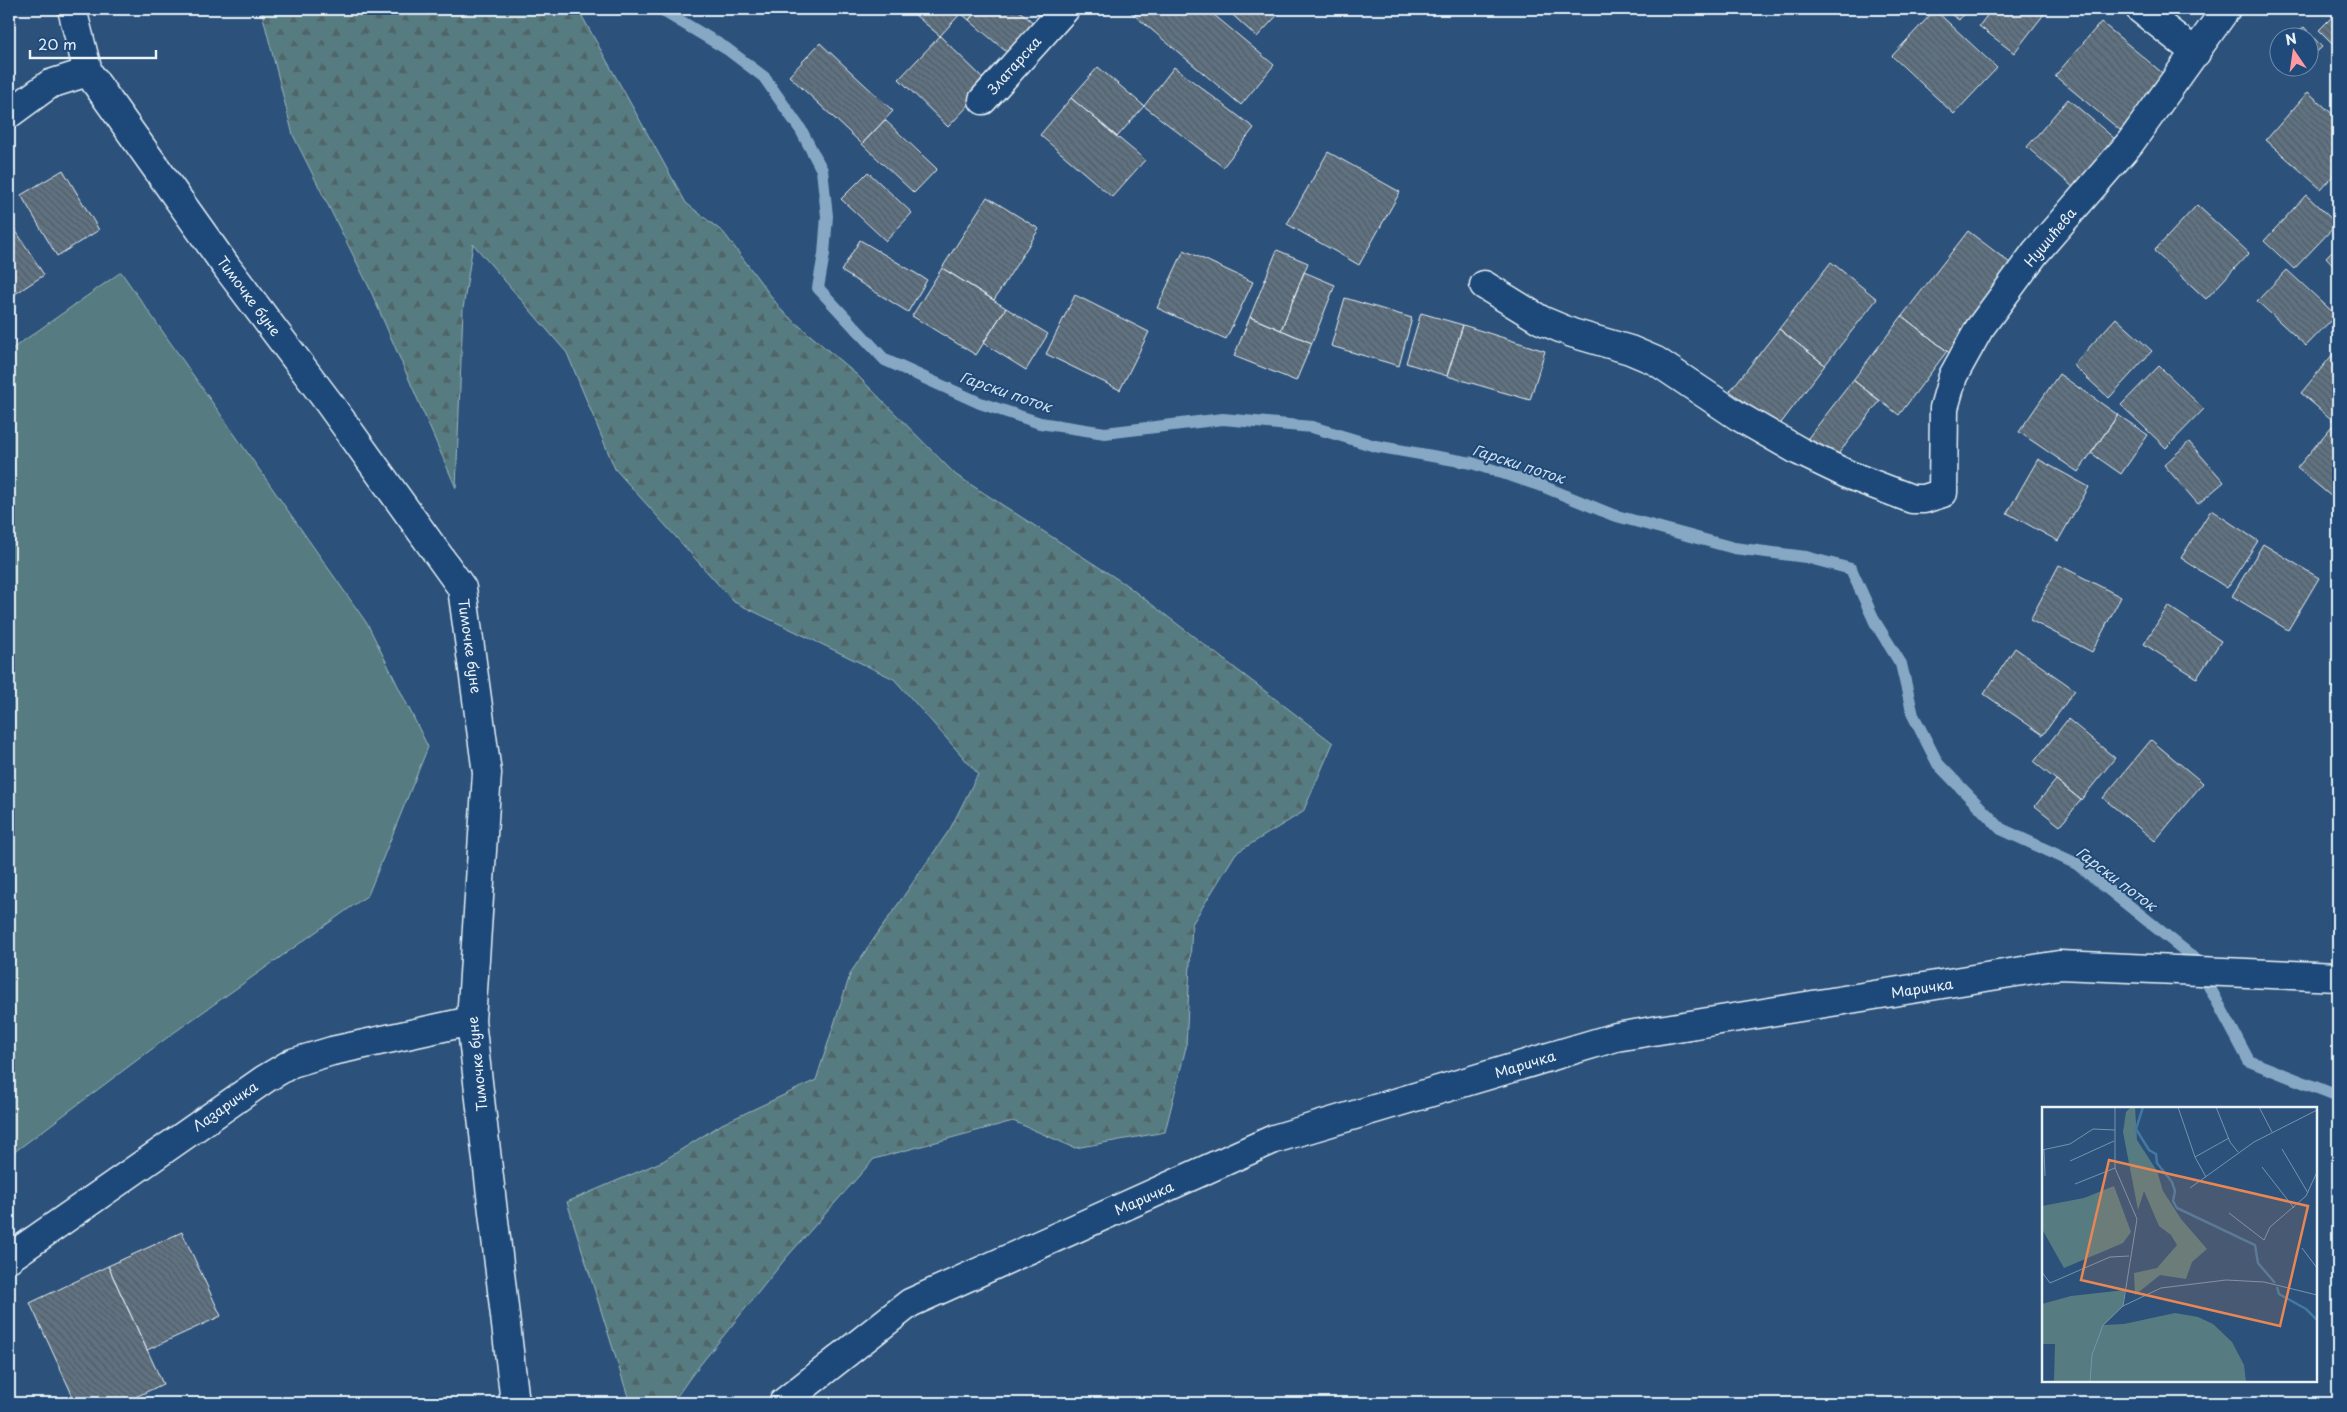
<svg xmlns="http://www.w3.org/2000/svg" width="2347" height="1412" font-family="'Playpen Sans',sans-serif">
<style>
.green{fill:#567c81;stroke:#9fb6bc}
.forest{fill:url(#forest-firs);stroke:#9fb6bc}
.lines{fill:none;stroke-linecap:round;stroke-linejoin:round}
.stream{stroke:#86a8c4;stroke-width:12}
.building{fill:url(#building-back-hatch);stroke:#e8f1f8}
.minor-casing{stroke:#e8f1f8;stroke-width:31}
.minor{stroke:#1f4a7a;stroke-width:28}
.labels{text-anchor:middle;dominant-baseline:central;stroke-width:4;stroke-linejoin:round;paint-order:stroke}
.street-label{font-size:14px;fill:#e8f1f8;stroke:#1f4a7a}
.water-label{font-size:15px;font-style:italic;fill:#cfdfeb;stroke:#1f4a7a}
.inset-river{fill:none;stroke:#4478a2;stroke-width:2.5}
.inset-road{fill:none;stroke:#7792ad;stroke-width:1}
.view{fill:#e88753;fill-opacity:0.15;stroke:#e88753;stroke-width:2.5}
.inset-edge{fill:none;stroke:#e8f1f8;stroke-width:2.5}
</style>
<defs>
<pattern id="forest-firs" width="22" height="20" patternUnits="userSpaceOnUse" patternTransform="scale(1.25)"><rect width="22" height="20" fill="#567c81"/><path d="M5 1l3.5 6h-7zM16 11l3.5 6h-7z" fill="#4f6568"/></pattern>
<pattern id="building-back-hatch" width="6" height="6" patternUnits="userSpaceOnUse" patternTransform="scale(1.25)"><rect width="6" height="6" fill="#607281"/><path d="M-1 5l2 2M0 0l6 6M5-1l2 2" fill="none" stroke="#535d66"/></pattern>
</defs>
<rect width="100%" height="100%" fill="#2c527b"/>
<filter id="ink" filterUnits="userSpaceOnUse"><feTurbulence type="fractalNoise" baseFrequency=".02" numOctaves="2"/><feDisplacementMap in="SourceGraphic" scale="10" xChannelSelector="R" yChannelSelector="G"/><feConvolveMatrix kernelMatrix="1 2 1 2 8 2 1 2 1" color-interpolation-filters="sRGB"/></filter>
<g filter="url(#ink)">
<path class="green" d="M121 272 368 625 428 747 368 895 172 1034 9 1156V351Z"/>
<path class="forest" d="M261 9H578L686 203 724 233 782 311 857 375 956 475 1125 584 1333 743 1303 812 1236 853 1192 924 1186 1047 1165 1132 1075 1148 1013 1121 874 1159 786 1258 692 1375 672 1403H630L567 1202 663 1161 722 1124 816 1080 851 972 950 829 978 774 894 679 734 602 615 469 567 353 473 244 463 309 456 488 369 287 293 135Z"/>
<g class="lines">
<path class="stream" d="M660 9 727 49 764 77 801 130 822 170 827 216 824 254 818 288 885 360 980 403 1040 423 1105 433 1223 419 1312 427 1375 446 1472 463 1542 486 1613 515 1734 548 1806 557 1851 569 1875 622 1901 664 1913 715 1938 764 2001 829 2077 864 2194 958 2249 1061 2338 1096"/>
</g>
<path class="building" d="M908 9H956L961 13 940 36Z
M956 9H978L969 20Z
M978 9H1017L1035 24 1009 54 969 20Z
M1127 9H1207L1274 65 1241 105Z
M1226 9H1283L1257 37Z
M1943 9H1967L1959 20Z
M1992 9H2048L2014 53 1979 26Z
M1935 10 1997 68 1954 114 1892 56Z
M2338 11V49L2319 30Z
M2101 22 2166 76 2120 130 2055 76Z
M2304 27 2322 47 2310 58V38H2292Z
M940 36 989 84 948 127 899 79Z
M820 43 893 111 862 144 789 76Z
M1098 67 1144 106 1117 137 1071 98Z
M1174 67 1254 128 1223 167 1144 106Z
M2308 92 2338 119V170L2321 189 2266 140Z
M1071 98 1145 160 1112 197 1040 135Z
M2068 99 2116 140 2074 188 2027 147Z
M885 120 937 169 914 193 862 144Z
M1328 152 1400 192 1359 265 1287 224Z
M63 170 99 230 57 256 21 195Z
M868 172 912 213 886 241 841 199Z
M2306 195 2337 224 2294 269 2264 241Z
M987 197 1039 229 994 300 942 268Z
M2197 205 2249 253 2206 299 2154 251Z
M9 220 44 275 9 298Z
M1968 231 2018 269 1952 355 1902 316Z
M860 240 927 280 908 312 841 271Z
M2338 245V270L2326 257Z
M1184 250 1253 282 1226 339 1157 308Z
M1277 250 1308 263 1281 330 1250 317Z
M1831 262 1877 299 1825 365 1779 329Z
M942 268 1006 308 976 355 912 316Z
M2287 270 2336 315 2306 346 2257 301Z
M1304 272 1335 285 1312 343 1281 330Z
M1075 295 1149 332 1120 390 1046 354Z
M1345 298 1412 318 1399 366 1331 346Z
M1006 308 1048 334 1026 370 983 343Z
M1421 313 1463 325 1447 376 1406 363Z
M1902 316 1947 351 1899 415 1853 380Z
M1250 317 1312 343 1296 381 1234 356Z
M2116 318 2152 351 2109 398 2073 365Z
M1463 325 1545 351 1530 400 1447 376Z
M1779 329 1825 365 1778 427 1730 391Z
M2338 348V425L2301 393Z
M2159 366 2204 409 2166 448 2121 405Z
M2059 374 2118 415 2078 472 2019 432Z
M1853 380 1880 401 1835 458 1808 438Z
M2118 415 2148 435 2121 474 2091 453Z
M2332 426 2338 431V502L2297 468Z
M2189 442 2224 482 2198 504 2164 465Z
M2038 459 2089 487 2058 541 2007 513Z
M2211 510 2258 541 2227 588 2181 558Z
M2263 544 2319 578 2288 630 2232 596Z
M2059 565 2121 597 2092 652 2030 620Z
M2168 606 2221 641 2197 678 2144 644Z
M2015 648 2075 690 2043 735 1984 694Z
M2068 719 2115 758 2081 800 2034 762Z
M2151 740 2203 783 2155 841 2103 798Z
M2056 780 2081 800 2060 826 2035 806Z
M182 1232 221 1316 147 1350 108 1266Z
M108 1266 163 1384 123 1403H76L30 1303Z"/>
<g class="lines">
<defs>
<path id="minor" d="M72 9 88 72 228 269 329 403 462 588 487 773 471 1021 515 1403
M2140 9 2196 53
M983 100 1065 9
M9 114 50 84 88 72
M1484 285 1541 320 1572 333 1630 350 1656 361 1738 416 1799 451 1849 475 1912 499H1924L1943 493 1944 408 1953 376 1979 329 2035 253 2130 143 2226 9
M9 1258 265 1079 292 1063 332 1051 471 1021
M783 1403 910 1303 1274 1139 1616 1037 2059 965 2338 977"/>
</defs>
<use href="#minor" class="minor-casing"/>
<use href="#minor" class="minor"/>
</g>
</g>
<g class="labels">
<g class="street-label">
<text transform="translate(1014 65) rotate(-48)">Златарска</text>
<text transform="translate(2050 237) rotate(-50)">Нушићева</text>
<text transform="translate(249 296) rotate(53)">Тимочке буне</text>
<text transform="translate(470 646) rotate(82)">Тимочке буне</text>
<text transform="translate(1922 988) rotate(-9)">Маричка</text>
<text transform="translate(477 1064) rotate(-96)">Тимочке буне</text>
<text transform="translate(1525 1064) rotate(-17)">Маричка</text>
<text transform="translate(225 1106) rotate(-35)">Лазаричка</text>
<text transform="translate(1144 1198) rotate(-24)">Маричка</text>
</g>
<g class="water-label">
<text transform="translate(1006 391) rotate(19)">Гарски поток</text>
<text transform="translate(1519 463) rotate(18)">Гарски поток</text>
<text transform="translate(2117 878) rotate(37)">Гарски поток</text>
</g>
</g>
<g transform="translate(2042 1107)">
<rect width="275" height="275" fill="#2c527b"/>
<path d="M72 79 89 125 81 136 22 161 0 122V99L42 91Z" fill="#567c81"/>
<path d="M89 0H93L95 33 115 64 121 84 139 112 165 142 150 155 144 172 118 168 93 188 92 166 115 161 135 138 129 128 117 119 102 84 96 103 81 25 84 5Z" fill="#567c81"/>
<path d="M83 183 81 199 62 218 82 217 133 206 156 210 171 217 190 235 202 258 204 275H12L13 237H0V197L29 189Z" fill="#567c81"/>
<path class="inset-river" d="M101 0 94 22 107 43 114 47 115 56 130 75 133 84 131 94 135 101 213 138 216 156 233 176M235 180 237 187 264 202 275 213"/>
<path class="inset-road" d="M73 0V61L95 112 81 199M136 0 153 50 164 70M174 0 188 35 196 45M217 0 230 25M240 42 266 86M0 43 28 37 51 22 73 23M2 43 3 69M153 50 187 31M28 54 72 34M220 60 252 101M33 77 73 61M148 81 212 35 275 3M187 106 222 133 228 120 264 89 275 65M260 141 275 161M0 165 8 176 68 150 87 149M48 275 50 248 61 218 81 199 119 181 184 173 222 175 275 188"/>
<path class="view" d="M67 53 266 99 238 219 39 173Z"/>
<rect width="275" height="275" class="inset-edge"/>
</g>
<rect width="2347" height="1412" fill="none" stroke="#1f4a7a" stroke-width="30"/>
<rect x="15" y="15" width="2317" height="1382" fill="none" stroke="#e8f1f8" stroke-width="2" filter="url(#ink)"/>
<g transform="translate(2294 52) rotate(347)"><circle r="24" fill="#1f4a7a" stroke="#6f8dac"/>
<path d="M0-4L9 19L0 12L-9 19Z" fill="#ff9aa2"/>
<text y="-8" font-size="14" font-weight="bold" text-anchor="middle" fill="#e8f1f8">N</text>
</g>
<path d="M30 50v8h126v-8" fill="none" stroke="#e8f1f8" stroke-width="2.5"/>
<text x="38" y="50" font-size="15" fill="#e8f1f8" stroke="#1f4a7a" stroke-width="4" paint-order="stroke">20 m</text>
</svg>
